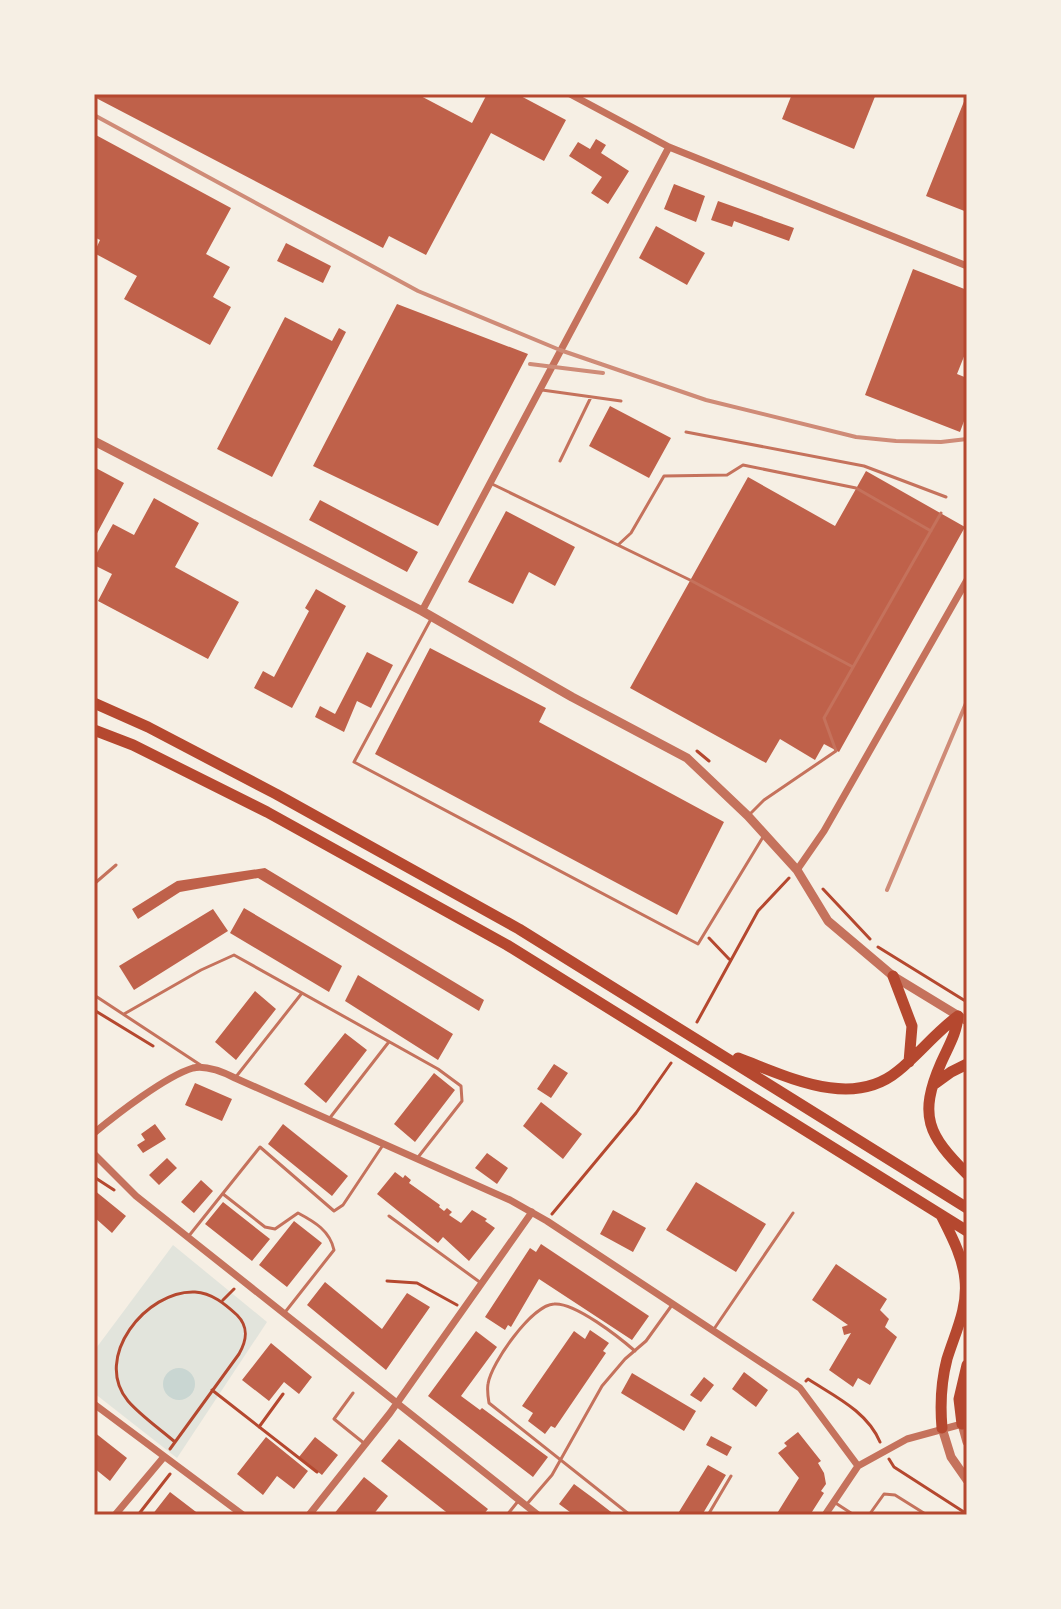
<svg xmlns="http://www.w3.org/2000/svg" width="1061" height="1609" font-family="Ubuntu,sans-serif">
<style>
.green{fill:#e2e4dc}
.water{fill:#c9d6d2}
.building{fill:#bf614a}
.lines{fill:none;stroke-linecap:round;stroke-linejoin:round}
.path{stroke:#b5482f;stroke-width:3}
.service{stroke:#c5725c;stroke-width:3}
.minor{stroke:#c5725c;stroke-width:7}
.tertiary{stroke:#c5725c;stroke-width:9}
.trunk{stroke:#b5482f;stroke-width:11}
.rail{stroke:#cf8b77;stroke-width:4}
.neatline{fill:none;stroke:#b5482f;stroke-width:3}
</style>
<rect width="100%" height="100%" fill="#f6efe4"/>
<path class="green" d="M173 1245 267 1322 177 1458 94 1393V1351Z"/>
<path class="water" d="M163 1384a16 16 0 1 1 32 0a16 16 0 1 1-32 0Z"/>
<path class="building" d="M98 94H417L472 123 487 94H517L566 120 544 161 491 133 426 255 389 236 383 248 96 98Z
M792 94H876L854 149 782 119Z
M967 94V212L926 196Z
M94 134 231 208 206 254 230 267 213 297 231 307 210 345 124 299 137 276 94 253 100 240 94 237Z
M596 139 606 145 601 153 629 171 608 204 591 193 602 177 569 156 578 142 590 149Z
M674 184 705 196 696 222 664 209Z
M718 201 794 228 789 241 734 221 732 227 711 220Z
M656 226 705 253 687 285 639 258Z
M286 243 331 266 323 283 277 261Z
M913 269 967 290V349L957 374 967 378V413L960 432 865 395Z
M397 304 528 354 438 526 313 466Z
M285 317 332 341 339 328 346 332 272 477 217 449Z
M610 406 671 438 649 478 589 446Z
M94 467 124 483 94 539Z
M866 471 965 527 839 752 824 744 815 760 780 739 766 763 630 688 748 477 835 526Z
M154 498 199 523 175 567 239 602 208 659 98 601 112 574 94 565V558L113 524 134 535Z
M320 500 418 552 407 572 309 520Z
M506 511 575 547 555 586 529 572 513 604 468 582Z
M316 589 346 606 292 708 254 688 263 671 274 677 309 611 305 608Z
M430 648 546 708 539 722 724 822 677 915 375 754Z
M367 652 393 665 371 708 357 701 344 732 315 717 320 706 335 714Z
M265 868 484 1000 479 1011 258 878 180 892 138 919 132 909 177 881Z
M244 908 342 966 329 992 230 933Z
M213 909 228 931 134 990 119 966Z
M358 975 453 1034 438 1060 345 1001Z
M255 991 276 1009 236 1060 215 1042Z
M345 1033 367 1050 326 1103 304 1084Z
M554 1064 568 1073 551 1098 537 1089Z
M434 1073 455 1090 415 1142 394 1124Z
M195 1083 232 1099 222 1121 185 1105Z
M541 1102 582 1134 563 1159 523 1126Z
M155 1124 166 1139 143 1153 137 1145 145 1140 141 1134Z
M283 1124 348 1176 332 1196 268 1144Z
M487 1153 508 1168 497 1184 475 1168Z
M167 1158 177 1168 159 1185 149 1175Z
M395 1172 403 1178 405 1175 411 1180 409 1183 440 1205 439 1207 444 1211 447 1208 452 1212 449 1215 461 1223 472 1210 487 1219 485 1221 495 1228 469 1261 443 1237 438 1243 377 1194Z
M201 1180 213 1191 194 1213 181 1202Z
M696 1182 766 1224 736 1272 666 1230Z
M94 1190 126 1216 112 1233 94 1217Z
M223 1202 270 1239 252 1261 205 1224Z
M613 1210 646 1228 633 1252 600 1234Z
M294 1221 322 1243 287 1287 259 1265Z
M541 1244 649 1316 632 1340 539 1279 511 1327 508 1325 505 1330 485 1317 530 1248 536 1252Z
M836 1264 887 1299 880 1310 889 1319 885 1327 897 1337 870 1385 858 1378 853 1387 829 1370 851 1333 844 1335 842 1327 848 1325 812 1300Z
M325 1282 382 1329 407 1293 430 1307 386 1370 307 1305Z
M590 1330 609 1343 603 1351 606 1353 555 1428 551 1426 545 1434 528 1421 533 1413 522 1406 574 1331 585 1339Z
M476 1331 497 1347 461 1396 480 1410 482 1408 548 1457 533 1477 428 1396Z
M271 1343 312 1377 299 1394 284 1382 269 1401 242 1380Z
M744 1372 768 1390 756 1407 732 1389Z
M632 1373 696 1411 684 1431 621 1393Z
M704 1377 714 1385 701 1402 690 1395Z
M94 1432 127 1458 110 1481 94 1468Z
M798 1432 821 1461 818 1463 824 1473 826 1484 821 1491 824 1493 810 1515H776L799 1478 778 1453 787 1446 784 1443Z
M711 1436 732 1447 727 1456 706 1445Z
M266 1437 308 1471 294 1489 277 1476 263 1495 237 1474Z
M315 1437 338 1455 322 1475 299 1457Z
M399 1439 488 1509 483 1515H450L381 1461Z
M708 1465 726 1475 702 1515H677Z
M364 1477 388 1496 373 1515H333Z
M574 1484 593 1498 615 1515H574L559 1504Z
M170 1492 200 1515H152Z"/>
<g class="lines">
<path class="path" d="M697 751 709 761
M823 889 870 939
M709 938 729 959
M878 947 967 1002
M94 1010 153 1046
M697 1022 758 911 789 878
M94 1177 114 1190
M552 1214 636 1113 671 1063
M387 1281 417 1283 457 1305
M223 1300 234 1289
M806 1381 808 1379C834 1396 867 1411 880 1442
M212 1390 317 1472
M259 1427 283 1394
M170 1449 239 1354C247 1340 249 1327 237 1315 225 1304 212 1293 195 1292 146 1290 92 1358 128 1401 141 1416 160 1429 175 1442
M889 1459 894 1467 967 1514
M138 1515 170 1474"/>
<path class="service" d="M542 390 621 401
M686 432 864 466 946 497
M560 461 591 397
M490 483 690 580 853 667
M618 545 631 533 664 476 727 475 743 465 856 488 931 531
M431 619 354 762 698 944 763 837
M751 813 764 800 836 751 824 718 941 513
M94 884 116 865
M94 995 202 1066
M124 1014 201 970 234 955 438 1069 461 1086 462 1101 419 1156
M235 1078 302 993
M329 1119 388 1043
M223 1194 265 1227 275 1229 298 1213C315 1222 330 1231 334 1250L286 1311
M389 1216 481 1283
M188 1237 260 1147 334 1211 343 1205 383 1145
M714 1329 793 1213
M353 1393 334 1419 365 1444
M834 1502 854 1515
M527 1504 552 1475 602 1386 625 1359 646 1341 672 1305
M507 1515 519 1500
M630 1515 489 1403C488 1397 487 1390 488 1384 491 1363 532 1305 554 1304 575 1302 620 1338 635 1351
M708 1515 731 1476
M869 1515 884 1494 895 1495 927 1515"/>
<path class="minor" d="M570 94 669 147 967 266
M422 611 669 147
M797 870 824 831 967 580
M94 1133C117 1114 166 1076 193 1068 207 1065 223 1072 235 1078L510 1200 547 1221 800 1388 858 1466
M94 1154 136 1196 538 1515
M94 1404 243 1515
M115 1515 163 1458
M309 1515 390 1413 532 1212
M825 1515 858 1466 907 1439 962 1424"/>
<path class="tertiary" d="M94 441 422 611 572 697 687 758 748 816 797 870 828 921 893 976 967 1021
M962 1424 967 1442
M942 1428 951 1457 967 1480"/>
<path class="trunk" d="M94 703 148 727 276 794 519 929 967 1208
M94 730 133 745 267 812 507 945 967 1231
M893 976 912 1026 909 1062
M958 1016C957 1033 948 1047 941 1063 918 1116 928 1135 967 1174
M738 1058C787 1076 851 1110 898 1071 919 1054 936 1032 958 1016
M933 1085 951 1072 967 1064
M941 1215C951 1235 963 1257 965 1280 968 1308 955 1333 947 1359 941 1382 940 1405 942 1428
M962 1424 959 1399 967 1365"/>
<path class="rail" d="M94 115 418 291 560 350 706 400 856 437 896 441 941 442 967 439
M530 364 603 373
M887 890 967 701"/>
</g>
<rect width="1061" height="1609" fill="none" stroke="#f6efe4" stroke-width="192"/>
<rect x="96" y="96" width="869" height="1417" class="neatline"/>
</svg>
